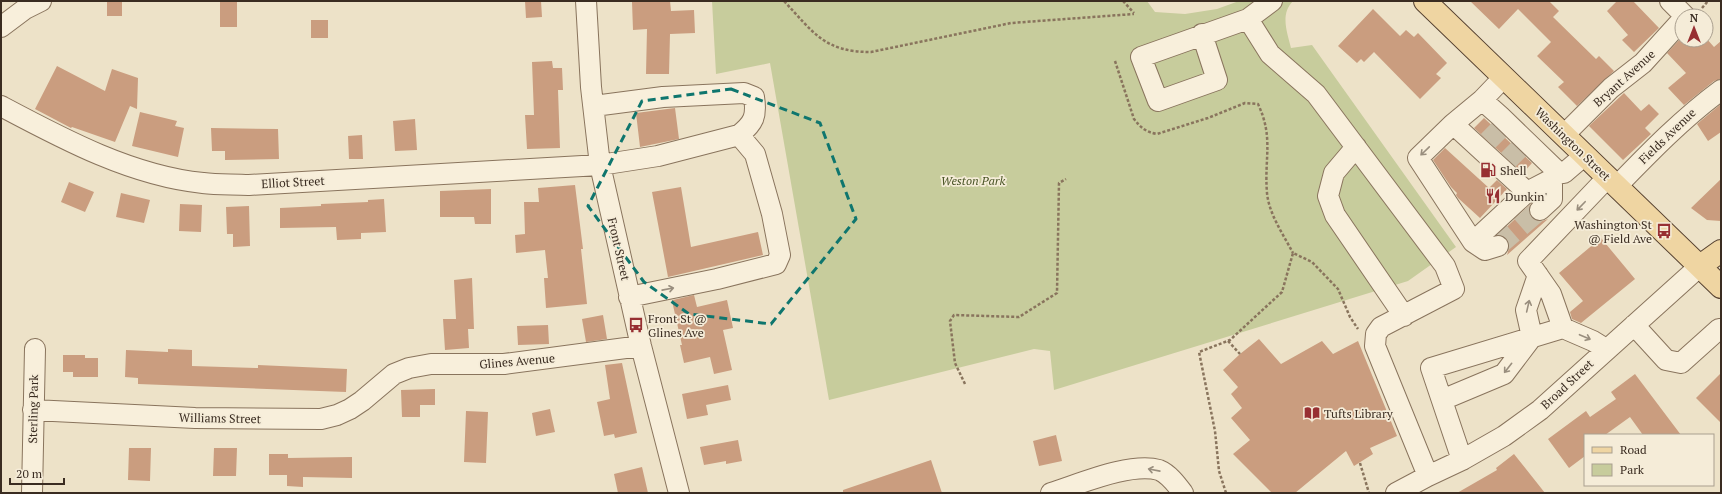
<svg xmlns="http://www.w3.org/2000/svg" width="1722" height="494" font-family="'PT Serif',serif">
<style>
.green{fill:#c7cc9c}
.building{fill:#ca9d7f}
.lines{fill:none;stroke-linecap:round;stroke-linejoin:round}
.minor-tunnel{stroke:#c9bea7;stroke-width:20;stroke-dasharray:20 10;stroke-linecap:butt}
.minor-casing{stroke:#89745d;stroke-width:22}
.major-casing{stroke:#574231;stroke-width:24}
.path{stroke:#89745d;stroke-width:2.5;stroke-dasharray:3 2;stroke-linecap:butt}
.minor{stroke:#f8efdb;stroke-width:20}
.major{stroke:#efd5a2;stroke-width:22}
.oneway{stroke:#998e7e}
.marked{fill:none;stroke:#0f766e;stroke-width:3;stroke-dasharray:8 5;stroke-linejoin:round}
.labels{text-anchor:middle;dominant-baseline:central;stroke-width:3.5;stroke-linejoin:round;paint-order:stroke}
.street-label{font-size:12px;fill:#3a2c21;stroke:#f5ecd8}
.poi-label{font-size:12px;fill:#3a2c21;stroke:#f5ecd8;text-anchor:start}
.park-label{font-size:12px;font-style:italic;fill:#4b5628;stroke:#f5ecd8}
</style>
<rect width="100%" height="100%" fill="#ede2c8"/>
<path class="green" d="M712 1H1147L1155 12 1185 14 1217 9 1239 1H1293C1280 14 1287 32 1291 48L1312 45 1456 247 1408 281 1054 390 1050 351 1034 349 829 400 770 63 716 74Z"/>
<path class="building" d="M107 1H122V16H107Z
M220 1H237V27H220Z
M525 1H541L542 17 526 18Z
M670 1 671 11 694 10 695 33 670 34 669 74H646L647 29 633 30 632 2Z
M1470 1H1549L1559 11 1553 17 1596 59 1599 56 1614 71 1577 106 1558 87 1564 82 1537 56 1551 42 1518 9 1499 29Z
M1617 1H1633L1659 28 1634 52 1622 40 1628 35 1607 11Z
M1373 9 1400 36 1406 30 1414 37 1418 33 1447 63 1436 74 1441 78 1420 99 1374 52 1364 62 1361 59 1357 63 1338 46Z
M311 20H328V38H311Z
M1682 37V40H1706V38L1714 47 1721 41V79L1714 81 1684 105 1668 88 1686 73 1667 53Z
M552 61 553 68H562L563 90H558L560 148 527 149 525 115H534L532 62Z
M57 66 105 91 112 69 138 78 137 109 130 106 115 142 72 127 71 128 35 109Z
M1624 93 1641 111 1649 104 1659 114 1645 128 1651 134 1623 160 1589 126Z
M1721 104V132L1708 141 1697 124Z
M675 108 679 139 640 147 636 113Z
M140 112 177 121 175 126 184 128 178 157 132 146Z
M1484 118 1532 163 1523 173 1474 128Z
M415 119 417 150 395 151 393 121Z
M211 128 278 129 279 159 225 160V151H212Z
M362 135 363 159H349L348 136Z
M1445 148 1489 188 1497 180 1507 189 1480 218 1458 198 1456 195 1457 193 1451 187 1433 160Z
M1721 179V221L1707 220 1691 208Z
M69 182 94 192 85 212 61 202Z
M575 185 583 249H581L587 304 546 308 544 278H548L545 250 516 253 515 235 525 234 524 202H539L538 188Z
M681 187 691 247 758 232 763 255 668 277 652 192Z
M491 189V224H475L474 217H440V191Z
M121 193 150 200 144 223 116 217Z
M384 199 386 232 361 233V239L337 240 336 227 280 228V208L321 206V204L368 202V200Z
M180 204 202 205 201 232 179 231Z
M1530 205 1529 212 1532 218 1537 221H1542L1548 219 1507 255 1509 248V242L1506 237 1498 235Z
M249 206 250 246 233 247V234H227L226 207Z
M1601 238 1635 279 1581 323 1572 319 1570 312 1583 301 1559 273Z
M472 278 474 329H468L469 348 445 350 443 319H456L454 280Z
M694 295 697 307 727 300 733 328 723 330 732 370 714 374 710 357 684 363 680 345H682L672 301 673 300Z
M603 315 607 339 586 342 582 319Z
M548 325 549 344 518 345 517 326Z
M1259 339 1281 364 1322 341 1333 354 1358 341 1397 436 1370 448 1373 454 1354 466 1346 451 1295 493H1272L1233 454 1250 440 1231 418 1242 408 1231 394 1238 387 1223 370 1240 354Z
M168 349 192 350V366L258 368V365L347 369 346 392 138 384V378L125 377 126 350 168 352Z
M63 355H85V358H98V377H73V372H63Z
M622 363 637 433 615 438 614 434 604 436 597 402 610 399 605 365Z
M1721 373V423L1696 398Z
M1635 374 1681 435H1643L1630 417 1605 435H1585V456L1569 468 1548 439 1586 411 1590 417 1616 399 1611 392Z
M728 385 731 400 706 405 708 415 687 419 682 394Z
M435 389V405H420V417H402L401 390Z
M550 409 555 432 536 436 532 413Z
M466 411 488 412 486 463 464 462Z
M1056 435 1062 461 1039 466 1033 441Z
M738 440 742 461 726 464V461L704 465 700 447Z
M129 448H151L150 481 128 480Z
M214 448H237L236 476H213Z
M269 454H288V458L352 457V478L303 477V487L287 486V475H269Z
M1514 454 1545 493H1457L1497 470 1496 468Z
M931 460 942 493H843V490Z
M642 467 648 493H618L614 474Z"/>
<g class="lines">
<path class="minor-tunnel" d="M1488 141 1503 126
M1508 160 1523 145
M1498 246 1540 210"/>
<defs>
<path id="minor" d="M586 1 591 87 600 165 641 346 679 493
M1272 1 1248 19 1270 54 1316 94 1445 266 1454 289 1381 327 1376 334 1375 346 1428 476
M1670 1 1685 16
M1 27 25 9 41 1
M1202 34 1217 80 1158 101 1141 57 1248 19
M1504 77 1482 100 1500 116 1559 173H1564L1585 155
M1482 100 1453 124 1527 192 1552 179 1559 173
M1 106C63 139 132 176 203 183 218 185 233 184 249 185L600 165 658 156 739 135 755 154 772 214 780 255 776 264 717 279 629 297
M594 106 663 97 744 93 754 97C757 116 754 123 739 135
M1453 124 1418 158 1473 242 1485 250 1498 246
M1564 135 1611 88 1643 63 1682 20
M1356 147 1334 173 1328 196 1335 215 1404 316
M1617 186C1650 152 1683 118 1721 90
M1540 210 1552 199V179
M1473 242 1527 192
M1634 325 1666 360 1681 363 1719 329
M1563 328 1551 294 1528 261 1608 177
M1442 400 1504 374 1532 337 1526 310 1538 275
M33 410 195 418 321 419 337 415 350 409 362 401 394 374 409 368 431 364H504L641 346
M1462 460 1431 368 1563 328 1593 341 1606 349
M32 493 35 349
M1051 493C1080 484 1130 462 1159 470 1169 474 1177 485 1183 493
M1396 493 1428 476 1462 460 1504 436 1540 410 1700 266"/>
<path id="major" d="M1425 1 1721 287
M1700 266 1721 251"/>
</defs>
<use href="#minor" class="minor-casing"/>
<use href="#major" class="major-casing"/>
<path class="path" d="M784 1C814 33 824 52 871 52L1011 23 1134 14
M1123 1 1134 13
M1702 8 1708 1
M1115 61 1134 119C1141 128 1146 132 1157 134L1208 118 1245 103 1258 104C1274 138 1264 158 1267 193 1269 214 1283 234 1293 253
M1228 341 1240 354
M965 384 955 363 950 321 954 315 1019 317 1057 293 1059 183 1066 179
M1360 463 1369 493
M1226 493 1219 471 1215 431 1199 352 1230 340 1282 292 1293 253 1312 262 1338 289 1350 317 1358 329"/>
<use href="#minor" class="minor"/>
<use href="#major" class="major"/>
</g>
<defs><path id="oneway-shaft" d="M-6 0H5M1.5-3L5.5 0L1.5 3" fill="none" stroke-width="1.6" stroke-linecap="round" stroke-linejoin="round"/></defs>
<g class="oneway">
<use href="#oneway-shaft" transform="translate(1425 151) rotate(136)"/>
<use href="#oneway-shaft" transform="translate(1581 206) rotate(134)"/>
<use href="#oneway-shaft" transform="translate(668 289) rotate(-11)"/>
<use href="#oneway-shaft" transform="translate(1528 306) rotate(-77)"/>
<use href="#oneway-shaft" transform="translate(1585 337) rotate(23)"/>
<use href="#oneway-shaft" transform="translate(1508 368) rotate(128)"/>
<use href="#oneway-shaft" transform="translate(1154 470) rotate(-169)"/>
</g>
<path class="marked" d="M731 89 820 123 856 219 771 324 689 314 644 282 588 206 642 101Z"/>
<defs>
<symbol id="fuel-bare" viewBox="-9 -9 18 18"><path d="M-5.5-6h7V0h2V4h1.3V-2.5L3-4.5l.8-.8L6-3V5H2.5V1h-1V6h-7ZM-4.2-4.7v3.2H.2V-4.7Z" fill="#972f32" stroke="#f5ecd8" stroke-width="2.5" paint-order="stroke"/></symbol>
<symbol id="restaurant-bare" viewBox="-9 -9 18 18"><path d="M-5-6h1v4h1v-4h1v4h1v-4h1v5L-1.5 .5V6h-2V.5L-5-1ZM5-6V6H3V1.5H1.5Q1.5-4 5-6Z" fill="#972f32" stroke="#f5ecd8" stroke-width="2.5" paint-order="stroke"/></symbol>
<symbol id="bus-bare" viewBox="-9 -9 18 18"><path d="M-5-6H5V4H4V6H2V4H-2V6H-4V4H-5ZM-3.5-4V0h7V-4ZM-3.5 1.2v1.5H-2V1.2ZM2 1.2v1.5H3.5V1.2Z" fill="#972f32" stroke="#f5ecd8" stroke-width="2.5" paint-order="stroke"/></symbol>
<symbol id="library-bare" viewBox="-9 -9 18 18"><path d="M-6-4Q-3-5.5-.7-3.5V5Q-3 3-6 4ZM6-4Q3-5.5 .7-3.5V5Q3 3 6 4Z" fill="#972f32" stroke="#f5ecd8" stroke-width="2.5" paint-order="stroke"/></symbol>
</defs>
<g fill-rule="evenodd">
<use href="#fuel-bare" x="1477" y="159" width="22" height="22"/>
<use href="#restaurant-bare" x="1482" y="185" width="22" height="22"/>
<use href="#bus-bare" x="1653" y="220" width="22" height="22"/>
<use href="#bus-bare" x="625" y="314" width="22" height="22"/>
<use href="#library-bare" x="1301" y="402" width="22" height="22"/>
</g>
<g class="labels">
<g class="street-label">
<text transform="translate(1624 78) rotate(-42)">Bryant Avenue</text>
<text transform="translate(1667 136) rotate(-44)">Fields Avenue</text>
<text transform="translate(1573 144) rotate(44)">Washington Street</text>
<text transform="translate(293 182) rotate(-3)">Elliot Street</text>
<text transform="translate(619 249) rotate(77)">Front Street</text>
<text transform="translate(517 361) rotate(-5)">Glines Avenue</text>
<text transform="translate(1567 384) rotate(-43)">Broad Street</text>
<text transform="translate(33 409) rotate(-89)">Sterling Park</text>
<text transform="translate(220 418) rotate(1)">Williams Street</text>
</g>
<g class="poi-label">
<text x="1500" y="170">Shell</text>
<text x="1505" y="196">Dunkin'</text>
<text x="1652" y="224" text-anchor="end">Washington St<tspan x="1652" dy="14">@ Field Ave</tspan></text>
<text x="648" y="318">Front St @<tspan x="648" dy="14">Glines Ave</tspan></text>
<text x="1324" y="413">Tufts Library</text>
</g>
<g class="park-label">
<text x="973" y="180">Weston Park</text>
</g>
</g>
<rect width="1722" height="494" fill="none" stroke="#3a2c21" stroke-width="4"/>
<rect x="1584" y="434" width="130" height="52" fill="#f5ecd8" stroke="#aa9f8f"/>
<rect x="1592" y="447" width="20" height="6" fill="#efd5a2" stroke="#aa9f8f"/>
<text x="1620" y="454" font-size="12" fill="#3a2c21">Road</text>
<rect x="1592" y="464" width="20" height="12" fill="#c7cc9c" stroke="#aa9f8f"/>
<text x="1620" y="474" font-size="12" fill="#3a2c21">Park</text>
<g transform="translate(1694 28)"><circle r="19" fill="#f5ecd8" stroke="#aa9f8f"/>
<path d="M0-3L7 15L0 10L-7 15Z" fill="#972f32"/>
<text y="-6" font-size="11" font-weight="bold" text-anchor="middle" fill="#3a2c21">N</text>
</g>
<path d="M10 478v6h54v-6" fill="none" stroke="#3a2c21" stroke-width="2"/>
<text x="16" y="478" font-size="12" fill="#3a2c21" stroke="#f5ecd8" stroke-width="3" paint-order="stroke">20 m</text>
</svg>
